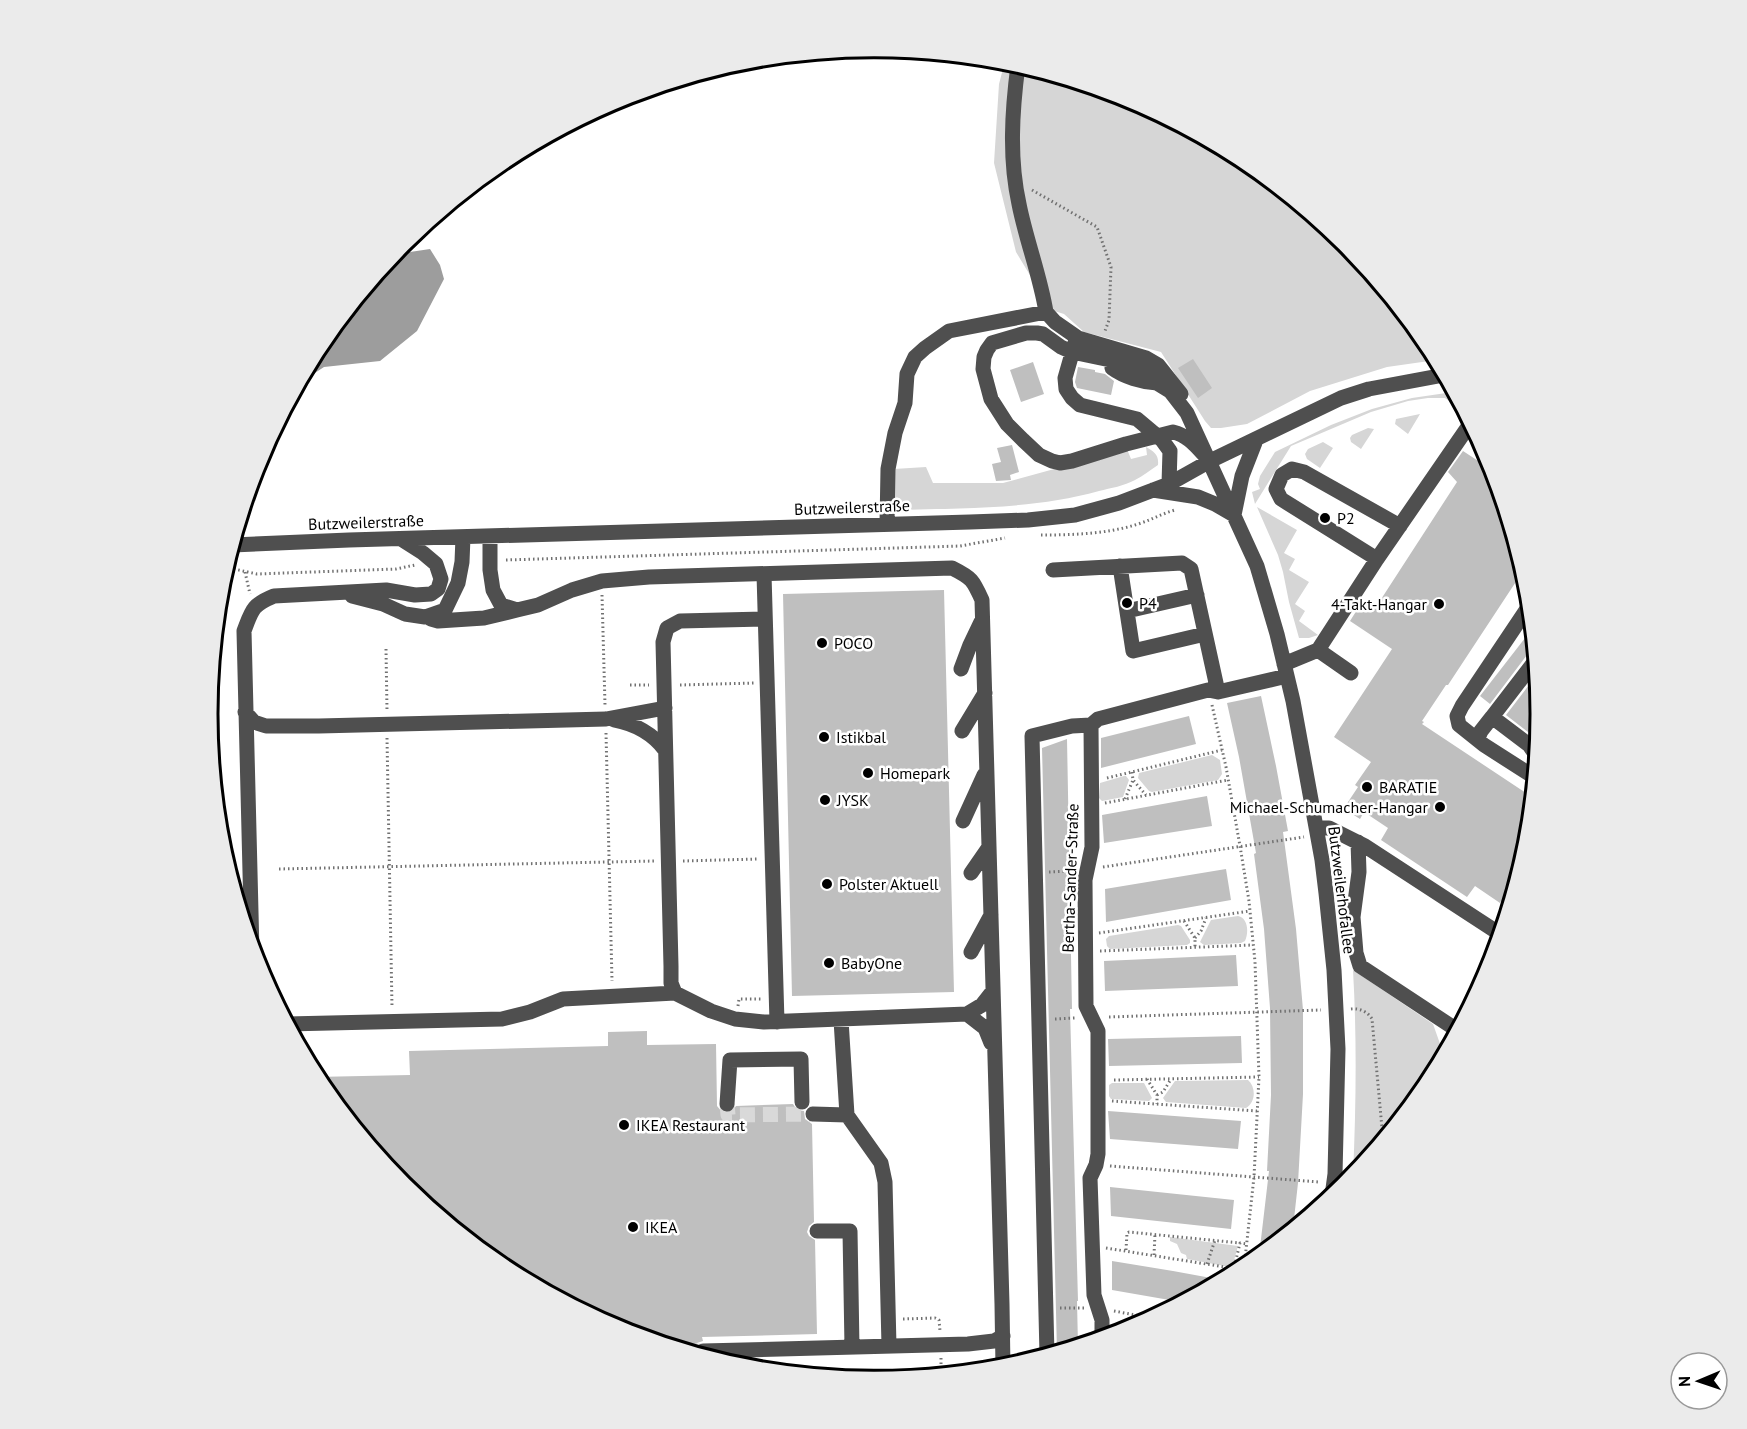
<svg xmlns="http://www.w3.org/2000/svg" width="1747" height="1429" font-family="'PT Sans',sans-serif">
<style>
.green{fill:#d6d6d6}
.water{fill:#9d9d9d}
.building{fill:#bfbfbf}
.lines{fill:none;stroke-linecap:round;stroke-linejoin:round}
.minor-tunnel{stroke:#d9d9d9;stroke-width:15;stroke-dasharray:15 8;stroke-linecap:butt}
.path{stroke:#717171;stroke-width:3;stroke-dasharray:1.5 3;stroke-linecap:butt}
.minor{stroke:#4f4f4f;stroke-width:15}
.poi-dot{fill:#000;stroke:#fff;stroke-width:2}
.labels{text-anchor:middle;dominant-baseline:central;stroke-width:5;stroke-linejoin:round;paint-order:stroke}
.street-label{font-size:16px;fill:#000;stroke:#fff}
.poi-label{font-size:16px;fill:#000;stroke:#fff;text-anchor:start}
.rim{fill:none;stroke:#000;stroke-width:3}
</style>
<rect width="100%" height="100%" fill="#fff"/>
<path class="green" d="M1005 61 1129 99 1244 161 1345 243 1428 344 1436 360 1387 367 1310 391 1247 424 1221 428H1211L1205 421 1161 352 1084 332 1064 314 1051 310 1016 252 994 163 999 84Z
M1453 392 1463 411 1445 398H1428L1408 401 1371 412 1291 446 1255 504 1252 492 1260 489 1258 484 1260 476 1275 452 1331 425 1372 409 1412 398Z
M1420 414 1408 434 1395 424 1396 419Z
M1368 428 1374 429 1361 449 1351 442 1350 438 1352 435Z
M1323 442 1333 448 1320 468 1307 459 1305 454 1308 449Z
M1146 447C1154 452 1159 454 1158 465 1150 470 1143 476 1135 480 1124 486 1111 488 1099 491 1035 509 967 508 901 510L896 509 893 504 894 469 926 467 933 483H1003L1127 449 1131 459 1147 455Z
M1257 507 1297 530 1284 553 1295 559 1289 570 1309 582 1295 604 1305 611 1299 621 1318 635 1309 638H1299L1289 602 1283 572 1278 555Z
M1212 755 1220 760 1222 774 1218 780 1152 792 1149 791 1138 778 1139 773Z
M1124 776H1126L1129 780 1123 797 1102 801 1099 798 1100 783Z
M1238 916C1248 918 1249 932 1245 941L1241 943 1204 945 1200 942 1211 920Z
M1178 925 1181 926 1190 940V943L1187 945 1110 949 1107 946 1106 939 1109 936Z
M1353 970 1433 1024 1444 1055 1427 1085 1353 1176C1356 1107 1357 1039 1353 970Z
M1248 1080C1256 1087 1256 1102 1246 1108L1166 1102 1163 1098 1175 1081Z
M1112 1083H1144L1152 1098 1149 1101 1111 1099 1109 1096V1085Z
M1170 1237 1238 1246 1233 1264 1230 1267 1187 1259 1186 1255 1181 1253 1177 1244 1170 1241Z"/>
<path class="water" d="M430 249 440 265 444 279 417 331 380 361 324 367 298 384 320 344 397 250 410 252Z"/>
<path class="building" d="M1193 359 1212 388 1198 398 1178 368Z
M1033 362 1044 394 1021 402 1010 370Z
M1078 367 1095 370V372L1105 374 1114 381 1111 395 1077 388 1075 382Z
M1012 445 1019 472 1010 475 1011 480 996 481 992 464 1001 462 997 448Z
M1463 451 1492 470 1523 571 1448 685H1446L1422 721 1424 722 1422 724 1532 797 1527 845 1509 906 1501 901 1500 903 1475 886 1467 897 1381 840 1388 828 1364 812 1360 819 1349 812 1351 809 1346 805 1358 787 1355 785 1371 762 1334 737 1392 649 1350 621 1362 602 1376 607 1457 482 1448 472Z
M944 590 954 992 792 996 783 594Z
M1532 629 1534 652 1527 655 1490 704 1480 696Z
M1536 676 1540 717 1528 732 1506 715Z
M1261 696 1276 766 1288 831 1283 832 1296 929 1303 1010V1094L1298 1183 1293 1228 1259 1256 1269 1171H1267L1271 1095 1270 1008 1264 929 1254 854 1256 853 1239 757 1227 703Z
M1189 716 1196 744 1101 768V738Z
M1067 739 1072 1009H1070L1078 1301H1077L1078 1346 1057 1352 1042 748Z
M1207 796 1212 826 1104 843 1102 815Z
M1226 869 1231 900 1106 922 1105 889Z
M1236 955 1238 986 1105 991 1104 961Z
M647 1031V1045L716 1044 717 1106 722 1112 731 1113 736 1106 793 1104 797 1110 804 1111 805 1119 812 1124 814 1222 809 1226 807 1232 809 1236 815 1240 817 1334 702 1337 703 1341 697 1343 694 1347V1353L618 1330 503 1268 402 1186 319 1084 315 1077 410 1075 409 1051 608 1046V1032Z
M1241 1036 1242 1063 1109 1066 1108 1039Z
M1108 1111 1241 1121 1238 1149 1110 1139Z
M1110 1187 1234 1200 1231 1229 1111 1216Z
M1112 1261 1173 1271 1222 1280 1181 1302 1112 1290Z"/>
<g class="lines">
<path class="minor-tunnel" d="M727 1104 728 1115 813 1114
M687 1351H703"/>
<path class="path" d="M1032 190 1097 227 1111 267 1109 320 1105 331
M1041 535C1072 535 1105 534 1135 525 1149 521 1161 514 1175 510
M506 560 960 546 1005 538
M225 567 257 574 396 569 415 565
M245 572 250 594
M602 595 605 705
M386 649 387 710
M630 685H649
M680 685 754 683
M1212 705 1226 767 1240 846 1249 901 1255 962 1259 1077 1254 1177 1244 1268
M606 733 612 981
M387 738 392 1007
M212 765H216L214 643
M216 765 217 815
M1132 772 1133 780 1146 795
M1107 778 1222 750
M1125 799 1133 780
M1105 803 1228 780
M683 861 757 859
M1103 867 1304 837
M279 869 655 861
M1049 872 1072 871
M1184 921 1195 938V947
M1099 933 1250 911
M1195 938 1201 931 1206 918
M1100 951 1253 945
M738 1006 739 999H761
M1351 1009C1360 1008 1368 1012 1372 1019L1383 1139
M1109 1017 1321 1010
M1055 1019 1075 1018
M1147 1079 1157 1095V1104
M1114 1080 1259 1077
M1157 1095 1163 1092 1171 1079
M1112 1101 1257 1111
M1110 1166 1319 1182
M1106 1248 1231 1268 1235 1264 1240 1243 1247 1244
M1126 1250 1127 1233 1129 1232 1240 1243
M1154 1255 1155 1234
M1207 1264 1215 1240
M1060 1308H1084
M1114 1311 1151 1318
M903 1319 935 1318 939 1320 940 1331
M941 1358V1374"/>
<path class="minor" d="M1018 65C1012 111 1009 159 1019 204 1026 240 1040 275 1046 312
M1075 343 1065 378 1066 389 1072 398 1080 405 1137 419 1162 440 1170 451 1169 484
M1112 368C1124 377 1142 382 1157 383
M1210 461C1198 449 1190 436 1173 432L1126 444 1072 461 1060 463 1052 461 1039 455 1023 440 1007 424 991 399 983 369 984 357 987 350 992 343 1026 333H1037L1043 334 1061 347 1072 352 1115 361 1146 370 1157 383 1170 391 1187 413 1257 566 1277 634 1293 701 1322 860 1326 893 1334 970 1338 1049 1335 1174 1332 1196
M1153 490 1198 497 1215 504 1234 515
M1234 515 1242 476 1256 440
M887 524 888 469 895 433 905 403 907 374 915 357 925 348 949 331 1046 312 1055 322 1078 338 1146 358 1158 365 1181 394
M490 537V570L493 590 501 605 517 610 538 605 572 590 602 581 649 577 952 568C972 578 973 580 982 600L1002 1304 1003 1368
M232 545 349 540 970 522 1028 520 1075 515 1119 503 1169 484 1210 461 1341 398 1369 389 1444 375
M1377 559 1281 499 1276 489 1282 475 1292 469 1304 472 1400 526
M1120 566 1133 651 1205 634
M1053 570 1182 563 1191 569 1218 692
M764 574 777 1022
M352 596 383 604 405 614 425 617 445 610 458 583 462 562 463 537
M1529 606 1462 706 1457 716 1459 725 1484 745 1534 777
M1127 611 1197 595
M431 619 438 621 484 618 517 610
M1318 650 1351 673
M1284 664 1318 650 1377 559 1470 424
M961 669 970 645 981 622
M245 712 254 722 266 726H319L606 719 665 708
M1492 717 1535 661
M614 720C635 724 653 734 665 750
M962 731 985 693
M1478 738 1481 731 1492 717 1529 745 1536 755
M963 821 984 775
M1317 828H1329L1365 846 1500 934
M1358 842 1359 872 1353 917 1356 953 1360 966 1457 1030
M971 873 989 847
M252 952 244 631C252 610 252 605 274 596L386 590 415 595 431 594 438 589 441 579 436 564 423 553 401 539
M971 952 991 915
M675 993 671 983V966L663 642 667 628 680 621 765 619
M967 1014 985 1028 991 1043
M841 1020 847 1115 881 1163 885 1182 889 1346
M287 1024 502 1019 530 1012 563 999 675 993 711 1011 735 1019 764 1022 967 1014 982 1005 993 991
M727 1104 730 1060 801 1059 802 1102
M813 1114 847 1115
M817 1231H850L852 1347
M1102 1338V1320L1094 1295 1090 1178 1096 1165 1098 1154V1031L1086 1006 1085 880 1092 847 1091 725 1098 719 1208 690 1218 692 1287 676
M703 1351 968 1344 994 1341 1003 1336
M1047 1355 1032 736 1072 726 1091 725"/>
</g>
<g class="poi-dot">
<circle cx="1325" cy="518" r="6"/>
<circle cx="1127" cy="603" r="6"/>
<circle cx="1439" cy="604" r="6"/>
<circle cx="822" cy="643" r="6"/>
<circle cx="824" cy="737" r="6"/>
<circle cx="868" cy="773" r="6"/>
<circle cx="1367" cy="787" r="6"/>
<circle cx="825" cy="800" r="6"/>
<circle cx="1440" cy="807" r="6"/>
<circle cx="827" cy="884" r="6"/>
<circle cx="829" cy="963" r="6"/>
<circle cx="624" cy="1125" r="6"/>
<circle cx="633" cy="1227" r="6"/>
</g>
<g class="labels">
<g class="street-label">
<text transform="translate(852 507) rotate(-2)">Butzweilerstraße</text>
<text transform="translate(366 522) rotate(-2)">Butzweilerstraße</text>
<text transform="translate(1070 878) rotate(-88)">Bertha-Sander-Straße</text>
<text transform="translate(1342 890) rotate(83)">Butzweilerhofallee</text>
</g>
<g class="poi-label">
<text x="1337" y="518">P2</text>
<text x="1139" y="603">P4</text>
<text x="1427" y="604" text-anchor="end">4-Takt-Hangar</text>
<text x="834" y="643">POCO</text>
<text x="836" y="737">Istikbal</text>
<text x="880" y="773">Homepark</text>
<text x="1379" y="787">BARATIE</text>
<text x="837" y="800">JYSK</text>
<text x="1428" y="807" text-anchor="end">Michael-Schumacher-Hangar</text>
<text x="839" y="884">Polster Aktuell</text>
<text x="841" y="963">BabyOne</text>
<text x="636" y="1125">IKEA Restaurant</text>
<text x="645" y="1227">IKEA</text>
</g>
</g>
<path d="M0 0H1747V1429H0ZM218 714a656 656 0 1 1 1312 0a656 656 0 1 1-1312 0Z" fill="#ebebeb" fill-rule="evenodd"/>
<path class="rim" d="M218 714a656 656 0 1 1 1312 0a656 656 0 1 1-1312 0Z"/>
<g transform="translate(1699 1381) rotate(268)"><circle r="28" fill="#ffffff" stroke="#999999" stroke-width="1.5"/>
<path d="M0-4.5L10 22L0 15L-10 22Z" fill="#000000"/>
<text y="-9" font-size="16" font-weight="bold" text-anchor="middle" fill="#000000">N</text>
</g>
</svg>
